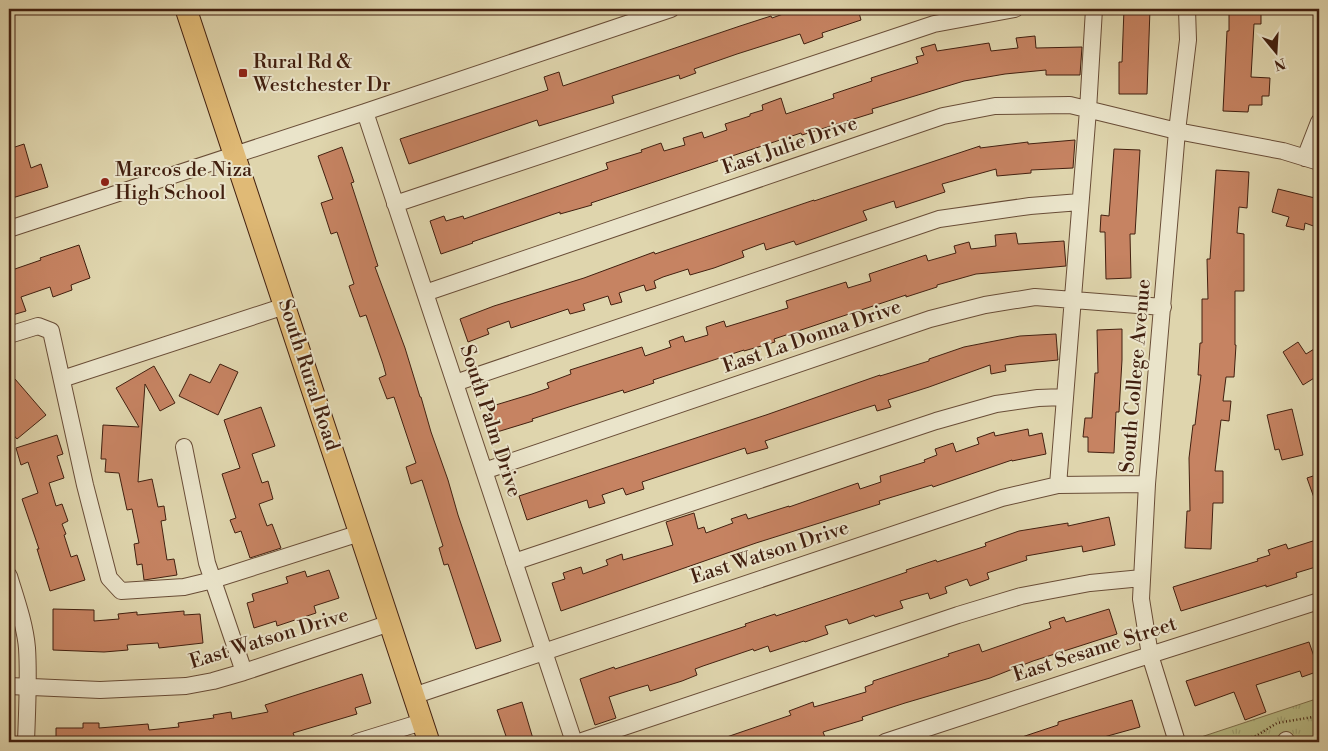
<svg xmlns="http://www.w3.org/2000/svg" width="1328" height="751" font-family="'Libre Bodoni',serif">
<style>
.grass{fill:url(#grass-tufts);stroke:#7d6e4a}
.building{fill:#c68362;stroke:#422010}
.lines{fill:none;stroke-linecap:round;stroke-linejoin:round}
.minor-casing{stroke:#694d37;stroke-width:18}
.major-casing{stroke:#422010;stroke-width:23}
.path{stroke:#422010;stroke-width:2.5;stroke-dasharray:1 2.5;stroke-linecap:butt}
.minor{stroke:#eae4ca;stroke-width:16}
.major{stroke:#e0ba76;stroke-width:21}
.poi-dot{fill:#8f2418;stroke:#eae4ca;stroke-width:2}
.labels{text-anchor:middle;dominant-baseline:central;stroke-width:4;stroke-linejoin:round;paint-order:stroke}
.poi-label{font-size:20px;fill:#422010;stroke:#eae4ca;text-anchor:start}
.street-label{font-size:20px;fill:#422010;stroke:#eae4ca}
</style>
<defs>
<pattern id="grass-tufts" width="24" height="20" patternUnits="userSpaceOnUse" patternTransform="scale(1.25)"><rect width="24" height="20" fill="#b8bb85"/><path d="M3 7l-1-3M5 7V3M7 7l1-3M15 17l-1-3M17 17v-4M19 17l1-3" fill="none" stroke="#9fa072"/></pattern>
</defs>
<rect width="100%" height="100%" fill="#dfd5ad"/>
<filter id="stains"><feTurbulence type="fractalNoise" baseFrequency=".004" numOctaves="4"/><feColorMatrix values="0 0 0 0 .2 0 0 0 0 .09 0 0 0 0 .02 0 0 0 .5 -.17"/></filter>
<radialGradient id="worn" r=".72"><stop offset=".6" stop-color="#630" stop-opacity="0"/><stop offset="1" stop-color="#630" stop-opacity=".3"/></radialGradient>
<path class="grass" d="M1319 698V734C1303 740 1296 745 1279 737L1265 742H1186Z"/>
<path class="building" d="M797 9H858L861 20 822 33 823 37 804 44 800 34 737 54 694 69 696 73 680 79 679 75 612 96 614 103 539 126 537 120 409 164 400 139 548 90 544 77 559 72 563 86 740 26 771 16 772 18Z
M1124 9H1150L1147 94H1119V62H1122Z
M1229 9H1261V24H1254L1251 77 1270 78 1269 96H1262V105H1249L1248 112 1223 111 1227 31H1229Z
M1035 36 1036 48 1082 47 1080 75H1046V70L1005 74 964 81 872 109 873 113 802 135 801 133 591 203 592 205 560 214V212L472 242 473 243 441 254 430 221 444 216 446 221 463 216 464 219 608 169 606 163 642 152 641 150 661 143 664 151 685 145 683 138 702 132 704 138 727 130 725 124 750 116V114L763 110 762 105 781 98 786 114 834 98 833 94 872 81 871 78 918 63 916 57 924 55 921 48 935 44 937 51 989 43 991 51 1018 48 1016 38Z
M1075 140 1073 168 1031 170V173L997 176 996 169 942 184 945 192 896 208 894 201 863 211 867 220 796 245 794 241 766 250 764 243 742 251 744 257 714 268 690 275 688 269 663 277 654 281 656 288 646 291 644 285 619 293 622 302 611 305 608 296 583 304 585 310 570 314 568 309 511 328 509 321 487 329 489 334 468 342 460 319 494 306 584 278 654 252 655 254 814 200V201L980 146V148L1028 142V144Z
M24 144 31 168 41 164 48 187 9 199V149Z
M342 147 354 182 351 183 378 266 375 267 405 348 420 397H421L431 432 448 480 458 515 501 641 476 649 448 564 444 565 439 548 443 546 422 480 411 484 406 467 416 463 394 397 387 399 379 378 386 375 383 364 366 315 360 317 349 286 354 284 337 232 331 234 321 203 333 199 318 156Z
M1114 149 1140 150 1135 234H1130L1131 278 1106 279 1105 232H1100L1101 215 1109 216Z
M1216 170 1249 172 1247 208 1239 207 1237 233 1244 234V291H1235V345H1236L1234 377H1226L1223 401H1231L1229 421 1221 420 1215 471H1223V503H1213L1211 549 1185 548 1187 511H1190L1189 458 1193 425H1195L1201 375H1198L1200 343H1202V299H1208L1207 259H1210Z
M1278 189 1319 199V228L1305 223 1304 230 1286 226 1289 217 1272 212Z
M1016 233 1018 244 1064 241 1066 266 976 274 937 285V287L906 297V295L774 339 775 342 744 351V350L653 380 654 383 624 393 623 390 572 406 532 419 533 421 497 432 489 407 532 394 549 388 547 383 571 374 570 370 642 347 645 356 671 347 669 341 683 336 685 342 708 335 706 327 724 321 726 327 788 308 786 301 846 282 848 288 871 281 869 274 926 255 928 261 956 253 954 246 969 242 971 249 996 246 995 235Z
M79 245 90 278 71 285 72 290 53 297 50 287 21 297 26 311 9 316V267H11L12 270 41 260 40 258Z
M1122 329V360L1119 412H1116L1114 453 1088 452V437H1083L1085 418H1092L1095 373H1098L1097 330Z
M1056 334 1058 360 1005 365 1006 371 991 374 990 365 929 387 888 400 891 407 877 411 875 405 856 411 765 441 768 448 747 454 745 448 642 482 644 489 626 495 623 488 602 495 605 503 589 508 587 500 527 520 519 496 766 415 880 375V376L929 361V359L964 347 1020 336Z
M1298 342 1306 354 1319 346V375L1303 385 1283 352Z
M220 364 238 372 218 415 179 396 190 374 210 383Z
M154 366 175 403 160 411 145 384 138 482 152 479 158 507 164 506 166 520 161 521 167 560 174 559 177 575 144 580 142 564 137 565 134 544 139 543 132 509 127 510 119 473 105 472 106 459H101L103 425 139 427 116 388Z
M15 379 46 415 17 439 9 430V384Z
M261 407 275 446 252 454 262 483 268 481 273 499 259 504 267 526 272 524 281 548 250 558 241 531 235 533 230 520 236 518 222 474 240 468 224 420Z
M1292 409 1303 455 1282 460 1279 449 1275 450 1267 415Z
M1028 429 1029 436 1042 433 1046 454 1012 461V460L933 487 932 485 879 501 880 504 756 543 561 611 552 583 565 579 563 573 581 567 583 574 608 565 606 560 622 554 623 560 673 545 666 522 694 513 698 529 704 527 706 533 733 523 731 519 746 514 748 519 789 506V507L858 483 860 489 881 482 880 476 925 462 924 460 937 455 935 449 953 443 956 452 979 444 977 438 994 432 995 436Z
M57 435 63 454 57 456 64 478 49 483 56 506 62 504 68 521 62 524 66 534 64 535 71 557 77 555 85 580 50 591 37 549H39L22 499 38 493 28 462 21 465 16 448Z
M1319 474V509H1318L1307 478Z
M1109 517 1115 545 1083 552 1082 546 1026 556 1027 560 987 573 989 579 970 586 967 579 945 587 947 593 930 599 928 593 900 601 903 608 875 617 874 615 849 624 847 619 825 626 828 634 805 642 804 641 770 652 768 646 754 651 753 649 703 666 695 669 697 675 682 681 650 691 648 685 631 690 609 697 616 718 595 725 580 679 614 667 615 669 655 656 746 626 745 624 775 614 776 616 857 589 907 572 906 570 936 560 937 562 986 546 985 543 1019 531 1068 523V526Z
M1319 539V566L1296 573 1297 577 1266 587V585L1181 611 1173 587 1258 561 1257 559 1270 555 1268 550 1286 544 1288 549Z
M329 570 339 598 314 606 316 613 277 626 276 621 254 628 247 603 254 601 252 594 288 583 286 577 305 571 307 577Z
M53 609 94 610V621L119 619 118 614 137 612V615L184 611V615L200 614 203 643 159 648 158 643 127 645 128 650 104 652 53 650Z
M1109 609 1117 634 1033 661 990 678 905 703 862 717 863 720 823 732 827 742H811L809 737 793 742H718V740L791 715 789 711 813 702 814 707 866 692 865 687 873 684V681L949 656 948 654 979 644 982 652 1051 628 1049 622 1064 617 1066 622Z
M1309 642 1319 671 1302 677 1300 671 1256 685 1266 712 1245 720 1234 692 1195 706 1186 681Z
M362 674 371 703 355 708 357 714 293 733 295 738 282 742H56V728H83V723H99V728L148 724 149 730 179 727 178 723 214 718 213 715 231 712 232 719 268 712 265 705Z
M1132 700 1140 727 1086 742H1013V740L1058 725V722Z
M522 702 534 742H508L497 710Z"/>
<g class="lines">
<defs>
<path id="minor" d="M365 112 574 742
M1305 158 1319 122
M395 204 934 24 1015 9
M9 229 365 112 671 9
M425 293 943 116 995 106 1070 105 1177 131 1283 151 1319 162
M9 335 38 326 51 331 85 485 109 578 121 591 184 587 213 580 360 533
M62 379 285 306
M455 383 939 219 1030 206 1080 202
M184 447 207 563 244 672
M484 471 930 319 985 305 1035 297 1163 307
M1058 485 1088 110 1094 9
M514 562 936 421 996 404 1038 398 1065 397
M9 576C16 599 25 624 27 648 29 679 27 711 26 742
M9 686 100 690 186 686 213 681 244 672 390 623
M413 696 1002 498 1058 485 1147 484
M357 742 422 722
M579 742 958 615 1021 596 1090 583 1142 578
M885 742 1131 661 1319 601
M1177 742 1150 655 1141 599 1147 484 1177 131 1188 40 1187 9
M1285 742 1286 740"/>
<path id="major" d="M186 9 429 742"/>
</defs>
<use href="#minor" class="minor-casing"/>
<use href="#major" class="major-casing"/>
<path class="path" d="M1231 742 1256 736 1277 723 1319 716"/>
<use href="#minor" class="minor"/>
<use href="#major" class="major"/>
</g>
<g class="poi-dot">
<rect x="238" y="68" width="10" height="10" rx="2.5"/>
<circle cx="105" cy="182" r="5"/>
</g>
<g class="labels">
<g class="poi-label">
<text x="253" y="62">Rural Rd &amp;<tspan x="253" dy="23">Westchester Dr</tspan></text>
<text x="115" y="170">Marcos de Niza<tspan x="115" dy="23">High School</tspan></text>
</g>
<g class="street-label">
<text transform="translate(790 146) rotate(-19)">East Julie Drive</text>
<text transform="translate(812 337) rotate(-19)">East La Donna Drive</text>
<text transform="translate(308 375) rotate(72)">South Rural Road</text>
<text transform="translate(1136 376) rotate(-85)">South College Avenue</text>
<text transform="translate(490 421) rotate(72)">South Palm Drive</text>
<text transform="translate(770 553) rotate(-18)">East Watson Drive</text>
<text transform="translate(269 639) rotate(-17)">East Watson Drive</text>
<text transform="translate(1095 650) rotate(-18)">East Sesame Street</text>
</g>
</g>
<rect width="1328" height="751" fill="none" stroke="#dfd5ad" stroke-width="30"/>
<rect x="10" y="10" width="1308" height="731" fill="none" stroke="#422010" stroke-width="2.5"/>
<rect x="15" y="15" width="1298" height="721" fill="none" stroke="#422010"/>
<g transform="translate(1276 52) rotate(162)" stroke="#eae4ca" stroke-width="4" paint-order="stroke">
<path d="M0-4L9 19L0 12L-9 19Z" fill="#422010"/>
<text y="-8" font-size="14" font-weight="bold" text-anchor="middle" fill="#422010">N</text>
</g>
<rect width="100%" height="100%" filter="url(#stains)"/>
<rect width="100%" height="100%" fill="url(#worn)"/>
</svg>
